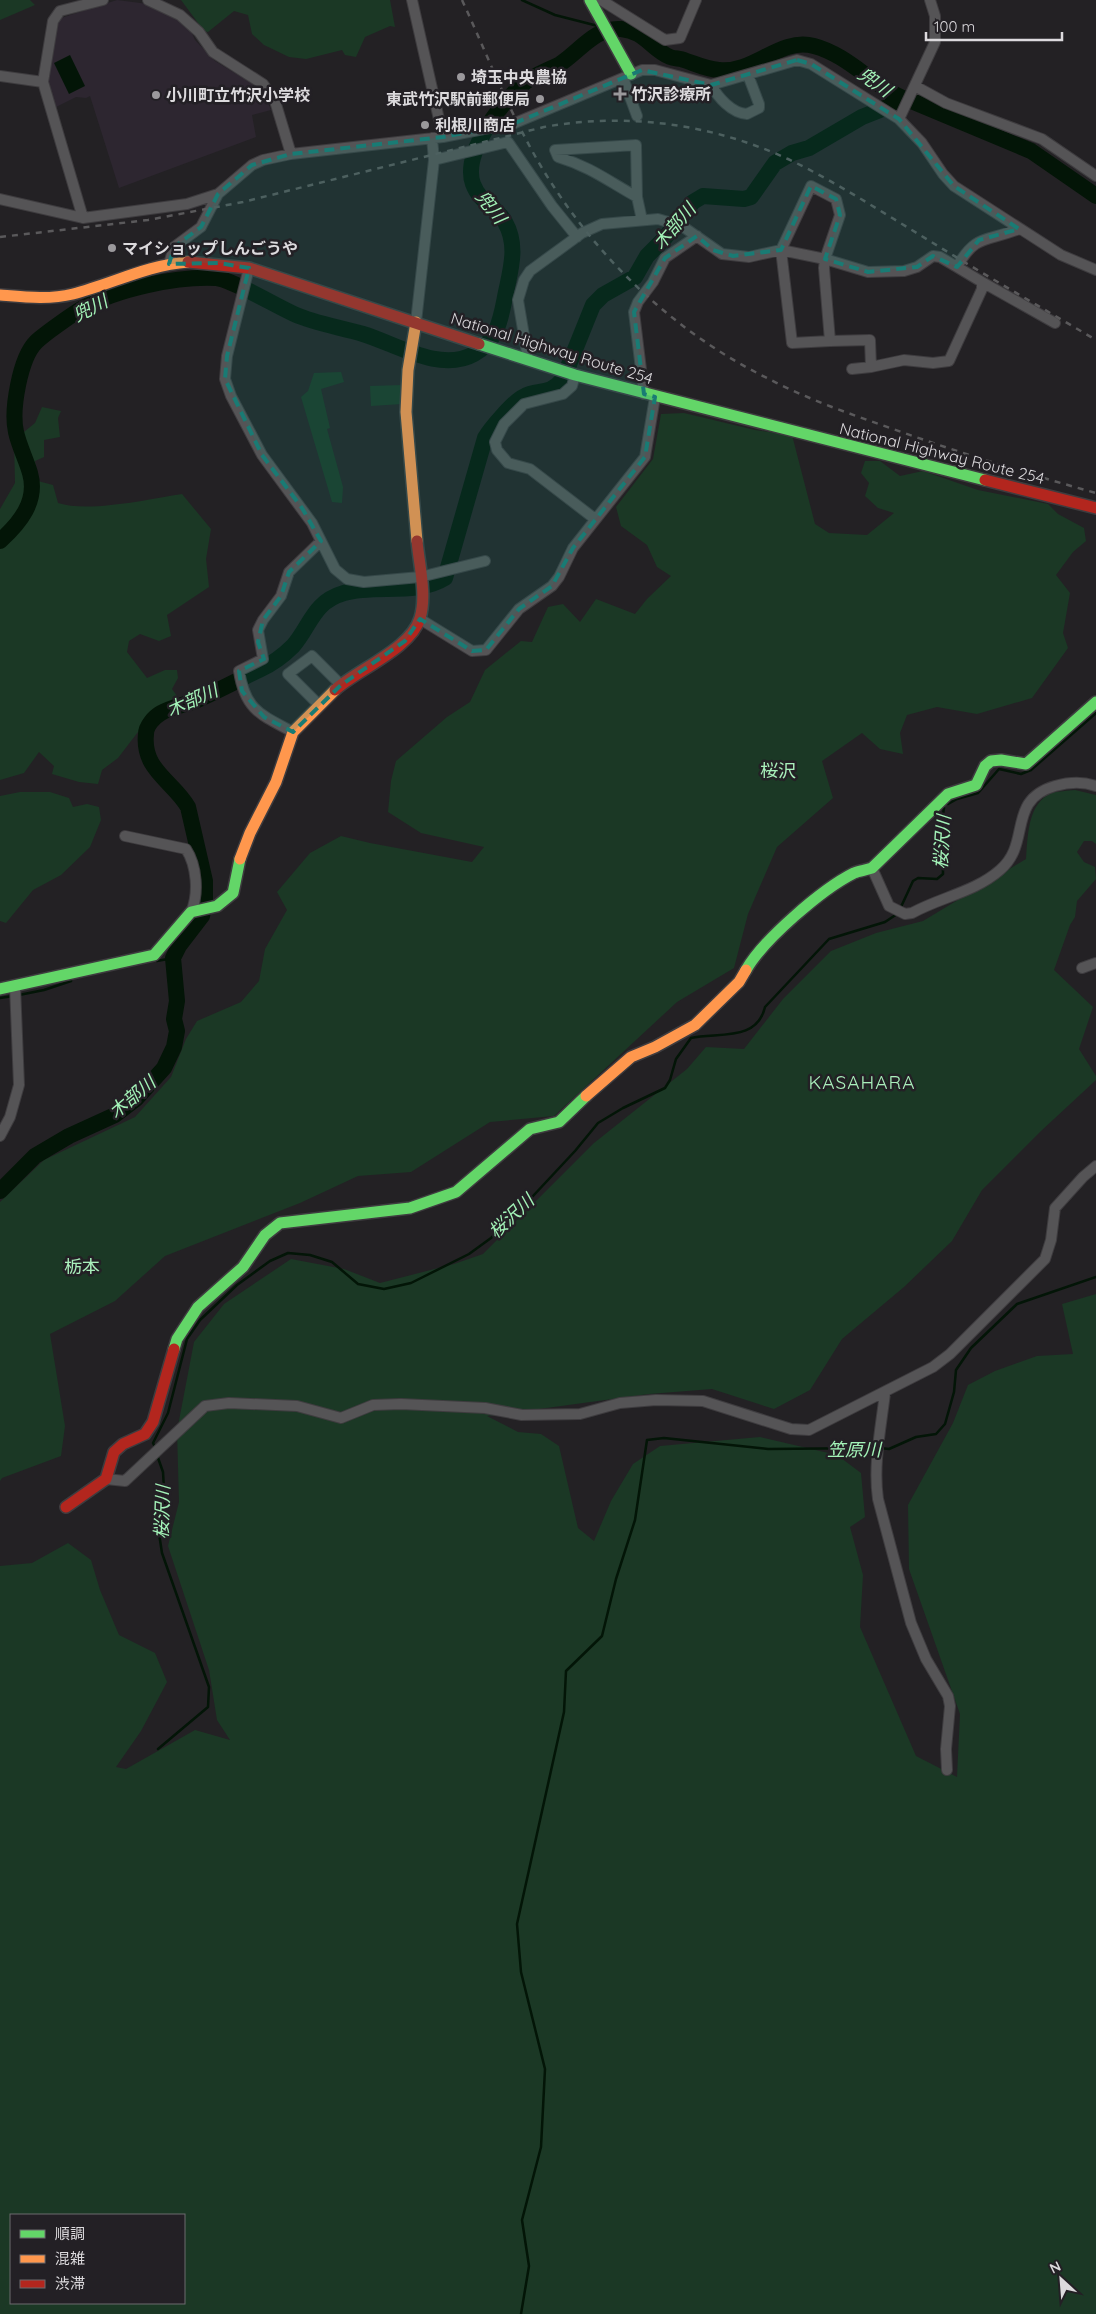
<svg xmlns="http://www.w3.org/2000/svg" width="1096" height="2314" font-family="Quicksand,'Noto Sans JP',sans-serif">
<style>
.built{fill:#2d2630}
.green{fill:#1b3825;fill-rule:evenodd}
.water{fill:#031507}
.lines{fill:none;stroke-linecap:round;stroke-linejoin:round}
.stream{stroke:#031507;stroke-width:2.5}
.river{stroke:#031507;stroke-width:16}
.street-casing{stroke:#3e3c3f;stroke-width:12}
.fast-casing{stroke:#3e3c3f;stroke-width:14}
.slow-casing{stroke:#3e3c3f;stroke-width:14}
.jam-casing{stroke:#3e3c3f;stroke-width:14}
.street{stroke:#555456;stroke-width:10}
.fast{stroke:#63d668;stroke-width:11}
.slow{stroke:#ff974d;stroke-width:11}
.jam{stroke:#b3261e;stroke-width:11}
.rail{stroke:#5a595b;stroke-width:2.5;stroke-dasharray:6 6;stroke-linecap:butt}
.marked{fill:#197b74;fill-opacity:0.2;stroke:#197b74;stroke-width:4;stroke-dasharray:10 6;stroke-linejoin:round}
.poi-dot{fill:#9b999c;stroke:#232025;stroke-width:2}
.labels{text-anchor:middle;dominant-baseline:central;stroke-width:5;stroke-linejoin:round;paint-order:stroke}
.poi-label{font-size:16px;font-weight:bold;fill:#dcdadd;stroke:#232025;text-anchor:start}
.street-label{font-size:16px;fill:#dcdadd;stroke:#232025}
.water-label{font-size:18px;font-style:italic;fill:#a3f3b8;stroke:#232025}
.neighbourhood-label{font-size:18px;fill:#a9efbb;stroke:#232025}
.quarter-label{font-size:19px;letter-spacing:1px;fill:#a9efbb;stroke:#232025}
</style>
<rect width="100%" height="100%" fill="#232124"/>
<path class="built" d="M117 0 148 4 171 15 189 27 195 40 215 61 251 83 266 98 271 110 252 115 256 137 119 188 90 96 86 98 76 97 54 108 45 83 56 24 61 18Z"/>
<path class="green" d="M0 0H30L35 5 0 20Z
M181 0H390L395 27 390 26 365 37 356 57 345 55 342 50 306 59 289 57 264 45 252 34 248 15 234 11 208 32 204 31Z
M341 372 344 382 321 389 330 428 327 429 343 487 342 503 332 502 301 397 308 391 314 373Z
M403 385 402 404 371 406 370 386Z
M42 407 61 411 58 418 60 437 44 440V457L35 461 38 481 53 485 58 503C88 513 150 499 182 494L211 529 206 559 209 587 167 615 171 636 159 641 140 634 129 641 127 652 147 678 165 670H177L178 678 172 689 177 696 151 715 118 758 102 770 98 784 79 782 52 774 54 766 39 752 24 773 0 780V509L15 483 14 440 35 423Z
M684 413 755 430 792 435 815 524 829 533 867 535 894 513 878 508 865 496 869 483 861 473 865 461H880L900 476 923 471 978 490 1048 504 1058 514 1084 528 1086 541 1073 552 1056 575 1070 593 1063 633 1068 648 1032 698 977 714 937 707 907 715 900 733 903 754 880 749 862 733 822 761 833 798 777 847 748 914 734 968 677 1002 554 1116 490 1122 411 1172 358 1176 300 1203 165 1256 115 1301 50 1334 65 1426 61 1456 2 1478 0 1481V1202L44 1160 135 1117 171 1077 186 1039 197 1021 241 1002 259 981 265 949 287 910 277 892 310 853 341 836 370 843 472 862 484 847 421 833 388 812 391 781 396 761 447 717 470 702 485 670 521 641 532 642 548 607 563 604 580 622 596 599 635 614 647 599 671 576 657 567 647 545 621 526 616 507 653 459 661 414Z
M1075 790 1096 795V844L1092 841H1084L1077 852 1084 862 1095 867 1096 879 1077 901 1075 917 1070 925 1054 970 1093 1007 1079 1049 1096 1076V1080L1041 1131 982 1190 952 1241 904 1287 842 1339 810 1390 774 1409 712 1389 649 1394 487 1416 518 1432 541 1434 559 1446 578 1528 594 1541 611 1501 633 1464 660 1446 760 1437 837 1455 861 1473 865 1517 850 1527 863 1575 860 1627 916 1756 957 1777 960 1714 909 1569 908 1505 953 1423 968 1385 995 1371 1037 1356 1073 1354 1062 1304 1096 1294V2314H0V1566L32 1563 68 1543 91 1560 100 1590 119 1635 155 1653 167 1682 141 1731 116 1767 126 1769 195 1730 230 1740 217 1720 209 1670 168 1546 179 1502 177 1431 194 1342 224 1304 291 1259 344 1269 380 1283 454 1264 483 1254 594 1143 687 1069 706 1047 744 1049 783 999 831 951 876 933 923 921 1026 859C1028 837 1027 803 1052 793 1058 791 1068 791 1075 790ZM11 2215H184V2303H11Z
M20 792H50L69 798 73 807 87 804 99 807 101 820 90 847 61 875 33 890 6 923 0 921V796Z"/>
<path class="water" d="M70 55 85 86 69 94 54 63Z"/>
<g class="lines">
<path class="stream" d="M522 0 555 15 598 26
M948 804 957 799 978 793 999 769 1021 774 1031 770 1096 713
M900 909 913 881 918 878 937 879 943 874 942 820 944 808
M157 961 173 958
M19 995 44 990 71 981
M0 998 13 996
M880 1448 889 1449 916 1437 936 1434 945 1424 954 1392 956 1370 971 1348 1017 1304 1096 1277
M156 1449 153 1443 168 1413 187 1339 200 1320 237 1285 270 1261 288 1253 310 1255 332 1262 358 1284 384 1289 411 1283 469 1254 491 1238 519 1211 575 1151 598 1123 623 1108 665 1088 670 1080 676 1059 691 1038C718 1032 757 1042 765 1007L829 939 885 922 897 914
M157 1455 163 1472 165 1507 158 1527 162 1553 209 1687 208 1707 158 1749
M521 2314 529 2266 522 2220 541 2147 545 2069 521 1972 517 1924 564 1712 566 1671 602 1636 616 1579 635 1520 647 1440 664 1438 768 1449 875 1448"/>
<path class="river" d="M568 367 593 305 603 295 635 277 647 256 664 239 693 202 703 196 744 199 751 197 775 163 792 153 809 148 862 117 890 106 897 97
M0 541C20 523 38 501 30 473 26 459 19 446 16 432 11 410 20 358 36 342 43 335 74 313 83 308 117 289 176 276 216 278 231 279 276 306 294 314 316 324 340 327 363 334 396 344 440 373 474 354 499 340 501 316 506 292 511 268 518 245 505 222 497 206 481 205 473 184 462 154 500 104 522 85 533 75 547 71 560 64 579 52 595 27 621 29 645 31 651 49 670 57 675 59 680 58 684 60 696 64 705 69 719 70 754 74 779 37 814 46 852 56 877 92 914 102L1031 151 1096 196
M0 1191 35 1156 69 1136 115 1115 136 1099 164 1068 174 1047 177 1031 174 1019 177 1001 173 958 179 946 202 916 205 902V881L188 807C173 781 142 770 146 734 146 726 154 717 161 713 171 707 185 705 197 700 218 691 238 680 259 670 270 665 284 655 293 646 311 625 313 602 344 593 376 584 416 596 445 578L485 438C490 429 514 401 523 397 538 388 548 397 562 380"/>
<defs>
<path id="street" d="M148 0 180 15 199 32 213 52 263 84 275 101 291 154
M412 0 443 137
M601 0 665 40 680 38 696 0
M0 76 43 82
M623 78 637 116
M711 85C718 97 731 113 747 114L759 108V104L748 75
M915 86 946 103 1042 139 1096 176
M899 119 935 42V16L930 0
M434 160 508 142 552 206 577 237
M811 186 836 199 840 215 825 259 824 268 830 341 792 343 781 250Z
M637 197C608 181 591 167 558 157L555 150 636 145 637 197 642 220
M0 199 83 218 187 204 218 194
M83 218 43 82 53 21 60 11 103 0
M169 264 174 247 201 227 218 194 252 165 263 160 291 154 443 137 515 123 642 70H655L711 85 797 60 811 64 899 119 922 143 943 174 954 186 1061 255 1096 270
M249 268 227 356 225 379 231 396 262 455 312 523 335 569 347 579 364 582 420 577 485 561
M982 282 1055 323
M416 322 434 160 432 138
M830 341 870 340 871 367 852 369
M528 359 518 300 524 280 530 271 582 233 602 224 658 219 682 226 722 254 749 257 781 250 825 259 868 272 904 271 917 267 933 256 940 257 957 267C976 233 987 242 1019 229
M871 367 904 360 933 363 949 361 982 289V282L957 267
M575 375 572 386 563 394 524 404 504 424 495 442 497 450 508 463 530 469 595 519
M644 394 634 312 638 302 653 282 665 258 697 236
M420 619 472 651 486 650 519 609 552 586 559 577 573 548 645 457 655 397
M318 704 288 674 312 656 341 685
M293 732C261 715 245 710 239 671L263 659 258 630 263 620 281 596 289 572 321 541
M125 836 186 849C197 866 199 894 191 912
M872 868 889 906 905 914 912 913C941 897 975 892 1000 870 1032 843 1006 800 1055 786 1069 782 1082 781 1096 786
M1082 968 1096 963
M0 1136 10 1117 19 1085 15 986
M885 1393C881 1427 873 1465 878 1499L911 1623 926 1659 948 1696 950 1706 946 1749 947 1770
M106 1479 125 1481 205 1406 229 1403 297 1406 341 1418 373 1405 401 1404 485 1408 522 1415 580 1414 620 1403 656 1400 703 1401 791 1429 809 1430 933 1367 950 1354 1045 1259 1051 1240 1055 1208 1083 1177 1096 1166"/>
<path id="fast" d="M590 0 631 74
M479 344 575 375 985 480
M746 970C763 940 822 889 854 873 859 871 866 870 872 868L948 794 976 785 985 766 991 761 1001 760 1026 764 1096 702
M0 989 154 955 191 912 217 906 233 893 240 859
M174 1349 177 1339 198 1307 243 1267 265 1235 280 1223 410 1208 456 1192 530 1129 559 1122 586 1096"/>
<path id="slow" d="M0 295C24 297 49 300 73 294 112 284 147 265 188 262
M416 322 408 370 406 412 417 541
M240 859 250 833 276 782 293 732 335 690
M586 1096 631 1057 655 1047 695 1025 739 982 746 970"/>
<path id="jam" d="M188 262 249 268 479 344
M985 480 1096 508
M335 690C358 669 411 649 420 618 427 595 419 564 417 541
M66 1507 106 1479 114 1452 123 1444 145 1434 153 1422 174 1349"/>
</defs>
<use href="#street" class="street-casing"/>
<use href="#fast" class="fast-casing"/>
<use href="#slow" class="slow-casing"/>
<use href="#jam" class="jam-casing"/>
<use href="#street" class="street"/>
<use href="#fast" class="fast"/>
<use href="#slow" class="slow"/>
<use href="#jam" class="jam"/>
<path class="rail" d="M462 0C491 63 516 130 554 187 607 268 680 335 767 378 807 399 850 414 893 429 960 453 1028 474 1096 493
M0 237 148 220 243 202 544 127C627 112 712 124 788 159 834 181 877 209 920 235 978 271 1037 305 1096 340"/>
</g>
<path class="marked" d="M797 60 811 64 899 119 954 186 1019 229 979 240 957 267 933 256 917 267 868 272 825 259 840 215 836 199 811 186 781 250 733 256 713 250 697 236 665 258 634 312 644 394 655 397 645 457 573 548 552 586 519 609 486 650 472 651 420 619 405 641 341 685 293 732 264 717 242 691 239 671 264 659 258 642 263 620 281 596 289 572 321 541 302 508 262 455 225 379 227 356 249 268 219 263 169 264 174 247 201 227 218 194 252 165 291 154 443 137 515 123 642 70 711 85Z"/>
<g class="poi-dot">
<circle cx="461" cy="77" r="5"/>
<path d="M617.5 86.5h5v5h5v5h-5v5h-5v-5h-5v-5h5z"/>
<circle cx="156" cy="95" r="5"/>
<circle cx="540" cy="99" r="5"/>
<circle cx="425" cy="125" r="5"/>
<circle cx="112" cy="248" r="5"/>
</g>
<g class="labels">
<g class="poi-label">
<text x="471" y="77">埼玉中央農協</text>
<text x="631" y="94">竹沢診療所</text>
<text x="166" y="95">小川町立竹沢小学校</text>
<text x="530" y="99" text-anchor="end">東武竹沢駅前郵便局</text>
<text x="435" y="125">利根川商店</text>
<text x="122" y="248">マイショップしんごうや</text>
</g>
<g class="street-label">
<text transform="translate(552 348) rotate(17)">National Highway Route 254</text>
<text transform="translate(942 453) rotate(14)">National Highway Route 254</text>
</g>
<g class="water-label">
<text transform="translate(875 82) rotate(35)">兜川</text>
<text transform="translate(491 207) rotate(52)">兜川</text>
<text transform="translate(674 226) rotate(-49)">木部川</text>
<text transform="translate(90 308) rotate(-27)">兜川</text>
<text transform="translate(192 700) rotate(-24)">木部川</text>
<text transform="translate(942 842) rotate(-86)">桜沢川</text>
<text transform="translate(132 1097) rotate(-40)">木部川</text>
<text transform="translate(511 1216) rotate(-43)">桜沢川</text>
<text x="854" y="1449">笠原川</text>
<text transform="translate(162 1512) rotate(-88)">桜沢川</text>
</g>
<g class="neighbourhood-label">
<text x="778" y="770">桜沢</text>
<text x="82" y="1266">栃本</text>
</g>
<g class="quarter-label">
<text x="862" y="1082">KASAHARA</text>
</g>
</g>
<rect x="10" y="2214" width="175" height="90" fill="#232025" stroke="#6d6a6f"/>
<rect x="20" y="2230" width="25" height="8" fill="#63d668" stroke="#6d6a6f"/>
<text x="55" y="2239" font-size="15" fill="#dcdadd">順調</text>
<rect x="20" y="2255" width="25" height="8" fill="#ff974d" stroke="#6d6a6f"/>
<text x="55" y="2264" font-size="15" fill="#dcdadd">混雑</text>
<rect x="20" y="2280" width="25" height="8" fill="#b3261e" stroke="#6d6a6f"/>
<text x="55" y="2289" font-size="15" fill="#dcdadd">渋滞</text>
<g transform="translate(1061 2279) rotate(334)" stroke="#232025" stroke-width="4" paint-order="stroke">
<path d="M0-4L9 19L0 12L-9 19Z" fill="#dcdadd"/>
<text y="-8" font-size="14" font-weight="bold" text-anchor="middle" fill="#dcdadd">N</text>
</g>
<path d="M926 32v8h136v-8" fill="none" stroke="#dcdadd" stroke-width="2.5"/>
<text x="934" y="32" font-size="15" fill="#dcdadd" stroke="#232025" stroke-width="4" paint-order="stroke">100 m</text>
</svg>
